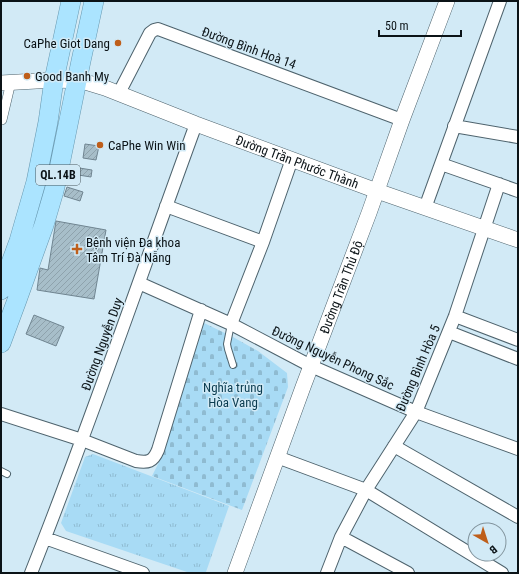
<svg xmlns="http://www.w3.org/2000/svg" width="519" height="574" font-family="'Roboto Condensed',sans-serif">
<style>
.grass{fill:url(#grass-tufts)}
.cemetery{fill:url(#cemetery-stones)}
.building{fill:url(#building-hatch);stroke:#708591}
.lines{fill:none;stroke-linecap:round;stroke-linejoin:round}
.service-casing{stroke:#4e636d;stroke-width:8}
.pedestrian-casing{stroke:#4e636d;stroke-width:10}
.minor-casing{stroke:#4e636d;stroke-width:14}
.tertiary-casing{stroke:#4e636d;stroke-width:16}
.trunk-casing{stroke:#6596ae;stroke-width:20}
.service{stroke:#fff;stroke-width:6}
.pedestrian{stroke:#fff;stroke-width:9}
.minor{stroke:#fff;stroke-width:12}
.tertiary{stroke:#fff;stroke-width:15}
.trunk{stroke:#abe4ff;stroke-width:19}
.poi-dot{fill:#be5e1a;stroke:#d2eaf6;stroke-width:1.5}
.labels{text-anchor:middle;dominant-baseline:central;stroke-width:3;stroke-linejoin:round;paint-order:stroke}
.shield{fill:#d2eaf6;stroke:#47545a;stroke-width:1}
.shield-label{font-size:12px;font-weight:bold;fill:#0b1317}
.poi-label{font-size:13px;fill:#0b1317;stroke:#d2eaf6;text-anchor:start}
.street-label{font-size:13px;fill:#0b1317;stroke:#d2eaf6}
.park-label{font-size:13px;fill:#0b3c50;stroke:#d2eaf6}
</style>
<defs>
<pattern id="grass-tufts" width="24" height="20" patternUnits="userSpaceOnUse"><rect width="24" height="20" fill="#a8dbf5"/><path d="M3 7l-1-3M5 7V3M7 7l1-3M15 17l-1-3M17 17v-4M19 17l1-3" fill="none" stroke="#8fbbd1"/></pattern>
<pattern id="cemetery-stones" width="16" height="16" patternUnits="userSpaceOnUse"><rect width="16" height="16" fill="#a8dbf5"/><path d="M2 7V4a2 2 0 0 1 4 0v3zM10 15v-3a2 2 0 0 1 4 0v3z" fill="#8fbbd1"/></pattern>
<pattern id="building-hatch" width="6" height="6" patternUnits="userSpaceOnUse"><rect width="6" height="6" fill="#a7bec9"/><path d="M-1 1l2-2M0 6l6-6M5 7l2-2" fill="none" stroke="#8ea2ac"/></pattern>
</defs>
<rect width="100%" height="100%" fill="#d2eaf6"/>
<path class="grass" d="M93 454 229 506 206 572 203 573H190L66 531 61 523 85 457Z"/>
<path class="cemetery" d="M204 323 233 337 258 351 287 373 288 387 242 510 152 476 164 452Z"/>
<path class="building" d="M85 144 99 146 96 160 83 158Z
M73 167 92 170 91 177 72 174Z
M67 187 83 192 80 201 64 196Z
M56 221 106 230 94 299 37 290 40 268 48 270Z
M34 315 64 327 56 346 26 334Z"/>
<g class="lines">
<defs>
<path id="service" d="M231 324 227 344 228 349 233 365
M1 471 7 474"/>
<path id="pedestrian" d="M2 120 11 82"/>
<path id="minor" d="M119 93 150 33 154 30 158 29 402 120
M454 126 518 137
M441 164 518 191
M166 206 263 242
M425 208 500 1
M139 283 231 324 311 366 416 412 518 449
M455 316 518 340
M231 324 263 242 292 159
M449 332 518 359
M1 414 82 440 136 461C148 463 153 462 158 450L201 310
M394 446 518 517
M277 457 366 490 502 573
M341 537 408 573
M45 538 143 573
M31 573C90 425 141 274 196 124
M327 573 341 537 366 490 416 412 455 316 499 184"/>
<g id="tertiary">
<path id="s1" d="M1 83 54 80 82 81 105 88 196 124 377 191 518 240"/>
<path id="s2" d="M235 573 303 387 369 213 402 120 447 1"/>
</g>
<path id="trunk" d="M1 290 19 241 36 182 48 122 54 80 71 1
M1 343 17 300 44 225 54 191 59 169 81 61 94 1"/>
</defs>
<use href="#service" class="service-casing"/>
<use href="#pedestrian" class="pedestrian-casing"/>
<use href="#minor" class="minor-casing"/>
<use href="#tertiary" class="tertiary-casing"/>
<use href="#trunk" class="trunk-casing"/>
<use href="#service" class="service"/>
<use href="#pedestrian" class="pedestrian"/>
<use href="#minor" class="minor"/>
<use href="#tertiary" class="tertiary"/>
<use href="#trunk" class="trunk"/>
</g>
<g class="poi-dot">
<circle cx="118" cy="43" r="4"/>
<circle cx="27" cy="76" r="4"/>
<circle cx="100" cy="145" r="4"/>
<path d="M75 243h4v4h4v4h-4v4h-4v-4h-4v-4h4z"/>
</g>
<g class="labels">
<rect class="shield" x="36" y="165" width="44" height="20" rx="3"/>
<g class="shield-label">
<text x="58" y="175">QL.14B</text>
</g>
<g class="poi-label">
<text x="110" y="43" text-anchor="end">CaPhe Giot Dang</text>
<text x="35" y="76">Good Banh My</text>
<text x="108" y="145">CaPhe Win Win</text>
<text x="86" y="242">Bệnh viện Đa khoa<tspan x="86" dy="15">Tâm Trí Đà Nẵng</tspan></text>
</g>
<g class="street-label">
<text transform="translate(249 48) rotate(20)">Đường Bình Hoà 14</text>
<text stroke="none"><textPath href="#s1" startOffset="311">Đường Trần Phước Thành</textPath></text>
<text stroke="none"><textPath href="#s2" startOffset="305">Đường Trần Thủ Độ</textPath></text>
<text transform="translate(102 344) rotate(-70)">Đường Nguyễn Duy</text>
<text transform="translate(333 358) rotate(25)">Đường Nguyễn Phong Sắc</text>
<text transform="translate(418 368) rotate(-67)">Đường Bình Hòa 5</text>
</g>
<g class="park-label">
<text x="233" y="387">Nghĩa trủng<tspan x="233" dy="15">Hòa Vang</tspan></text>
</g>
</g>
<rect width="519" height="574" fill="none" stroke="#0b1317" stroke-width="4"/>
<g transform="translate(487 542) rotate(141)"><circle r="19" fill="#d2eaf6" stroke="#82949d"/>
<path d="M0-3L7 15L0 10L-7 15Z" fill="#be5e1a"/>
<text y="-6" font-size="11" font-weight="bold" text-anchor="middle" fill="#0b1317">B</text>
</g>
<path d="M379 30v6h82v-6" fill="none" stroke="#0b1317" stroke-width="2"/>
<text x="385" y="30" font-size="12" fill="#0b1317" stroke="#d2eaf6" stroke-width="3" paint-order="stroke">50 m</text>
</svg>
